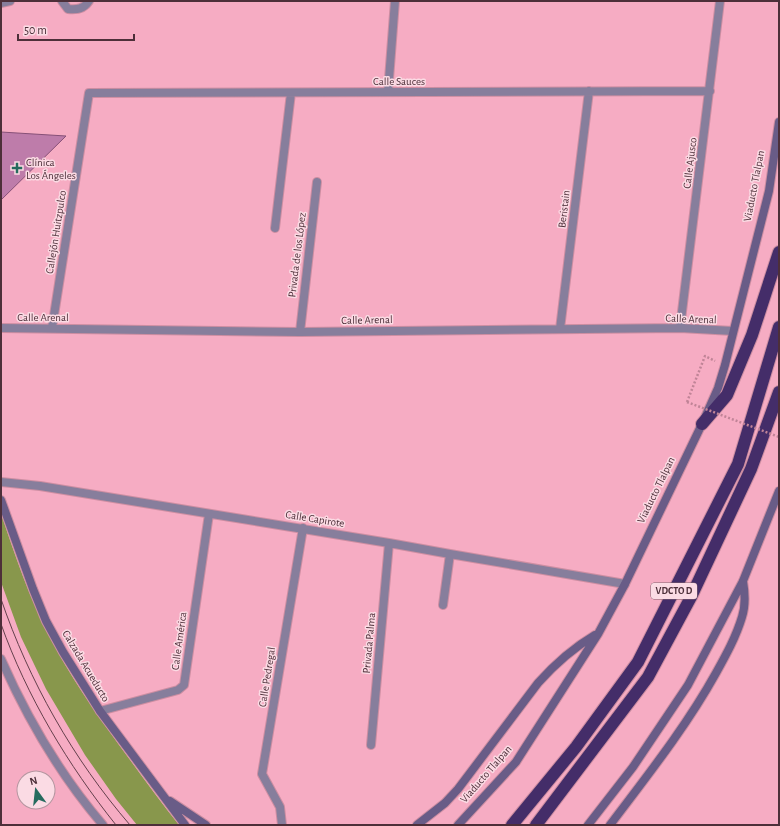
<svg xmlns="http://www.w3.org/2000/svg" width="780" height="826" font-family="'Alegreya Sans',sans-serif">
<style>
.forest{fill:#88974c}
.building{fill:#be7caa;stroke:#875077}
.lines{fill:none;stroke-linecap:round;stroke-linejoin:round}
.street-casing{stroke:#cd8ea2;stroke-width:10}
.secondary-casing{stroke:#cd8ea2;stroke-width:10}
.highway-casing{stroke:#cd8ea2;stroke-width:14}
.path{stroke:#c08497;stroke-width:2.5;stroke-dasharray:2 2;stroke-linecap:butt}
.street{stroke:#877e9c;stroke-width:8}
.secondary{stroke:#695c87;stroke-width:8}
.highway{stroke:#442d69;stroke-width:12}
.tram{stroke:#64404c;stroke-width:1}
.path-bridge{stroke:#c08497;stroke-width:2.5;stroke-dasharray:2 2;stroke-linecap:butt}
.poi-dot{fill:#266b5e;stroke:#fbdbe4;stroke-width:1.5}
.labels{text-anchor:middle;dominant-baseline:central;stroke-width:3;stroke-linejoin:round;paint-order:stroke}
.shield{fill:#fbdbe4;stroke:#81636c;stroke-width:1}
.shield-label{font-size:10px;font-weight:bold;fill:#4d2f39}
.street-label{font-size:11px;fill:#4d2f39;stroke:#fbdbe4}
.poi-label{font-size:11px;fill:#4d2f39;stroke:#fbdbe4;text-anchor:start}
</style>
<rect width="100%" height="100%" fill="#f6acc3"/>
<path class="forest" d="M1 513C15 556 29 597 50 637 69 675 94 710 119 745 139 772 158 799 179 825H137L116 799 85 755 46 689 21 637 1 582Z"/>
<path class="building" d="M1 132 66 136 1 200Z"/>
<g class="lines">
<defs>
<path id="street" d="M62 1 68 9C77 10 84 9 89 1
M1 3 10 1
M388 92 395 1
M275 228 291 93
M1 328 300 332 680 328 733 331
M52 328 89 93 710 91
M680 328 720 1
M560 329 589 91
M300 332 317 182
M1 482 40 486 389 543 450 554 625 584
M443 605 450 554
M1 659C27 718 61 776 103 825
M100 711 178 690 184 685 209 514
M371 745 389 543
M282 825 280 807 262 774 303 528"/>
<path id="secondary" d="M1 500 33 589 46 621 63 652 100 711 185 825
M170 801 206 825
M417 825 445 803 458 789 538 683C555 664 573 648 595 635
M458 825 516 762 598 634 625 584 702 424 718 388 725 365 769 191 779 122
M588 825 633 767 688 685 743 581 779 491
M610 825C647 776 686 727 716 673 726 655 736 637 742 617 746 605 745 593 743 581"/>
<path id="highway" d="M702 424 727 395 752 335 779 252
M512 825 576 747 638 662 738 464 779 327
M536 825 648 677 691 597 751 469 779 392"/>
</defs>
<use href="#street" class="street-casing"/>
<use href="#secondary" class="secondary-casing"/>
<use href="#highway" class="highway-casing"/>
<path class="path" d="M687 402 705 356 715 361"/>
<use href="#street" class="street"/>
<use href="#secondary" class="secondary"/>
<use href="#highway" class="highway"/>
<path class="tram" d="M1 599C29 681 73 759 130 825
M1 624C27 697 68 765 116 825"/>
<path class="path-bridge" d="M687 402 779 437"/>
</g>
<path class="poi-dot" d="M15 162h4v4h4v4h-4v4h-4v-4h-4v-4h4z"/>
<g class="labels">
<rect class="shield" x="651" y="583" width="46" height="16" rx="3"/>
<g class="shield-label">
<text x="674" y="591">VDCTO D</text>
</g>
<g class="street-label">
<text x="399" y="81">Calle Sauces</text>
<text transform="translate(690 163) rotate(-83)">Calle Ajusco</text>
<text transform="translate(754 186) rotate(-79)">Viaducto Tlalpan</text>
<text transform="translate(564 209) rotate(-83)">Beristain</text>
<text transform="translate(56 232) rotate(-81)">Callejón Huitzpulco</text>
<text transform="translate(297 255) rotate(-83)">Privada de los López</text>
<text x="43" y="317">Calle Arenal</text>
<text transform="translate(691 319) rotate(2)">Calle Arenal</text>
<text transform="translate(367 320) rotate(-1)">Calle Arenal</text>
<text transform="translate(656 490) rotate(-64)">Viaducto Tlalpan</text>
<text transform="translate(315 519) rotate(9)">Calle Capirote</text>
<text transform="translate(179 641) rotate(-82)">Calle América</text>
<text transform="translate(369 643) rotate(-85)">Privada Palma</text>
<text transform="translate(86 666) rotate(59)">Calzada Acueducto</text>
<text transform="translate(267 677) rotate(-81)">Calle Pedregal</text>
<text transform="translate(486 774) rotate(-49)">Viaducto Tlalpan</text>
</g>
<g class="poi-label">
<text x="26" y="162">Clínica<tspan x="26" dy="13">Los Ángeles</tspan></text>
</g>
</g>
<rect width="780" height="826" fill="none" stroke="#4d2f39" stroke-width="4"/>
<g transform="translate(36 790) rotate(345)"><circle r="19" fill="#fbdbe4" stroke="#b596a0"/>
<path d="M0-3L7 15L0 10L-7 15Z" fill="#266b5e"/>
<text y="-6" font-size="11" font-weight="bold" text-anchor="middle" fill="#4d2f39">N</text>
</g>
<path d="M18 34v6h116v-6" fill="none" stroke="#4d2f39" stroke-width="2"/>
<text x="24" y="34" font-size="12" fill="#4d2f39" stroke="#fbdbe4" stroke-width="3" paint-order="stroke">50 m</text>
</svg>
